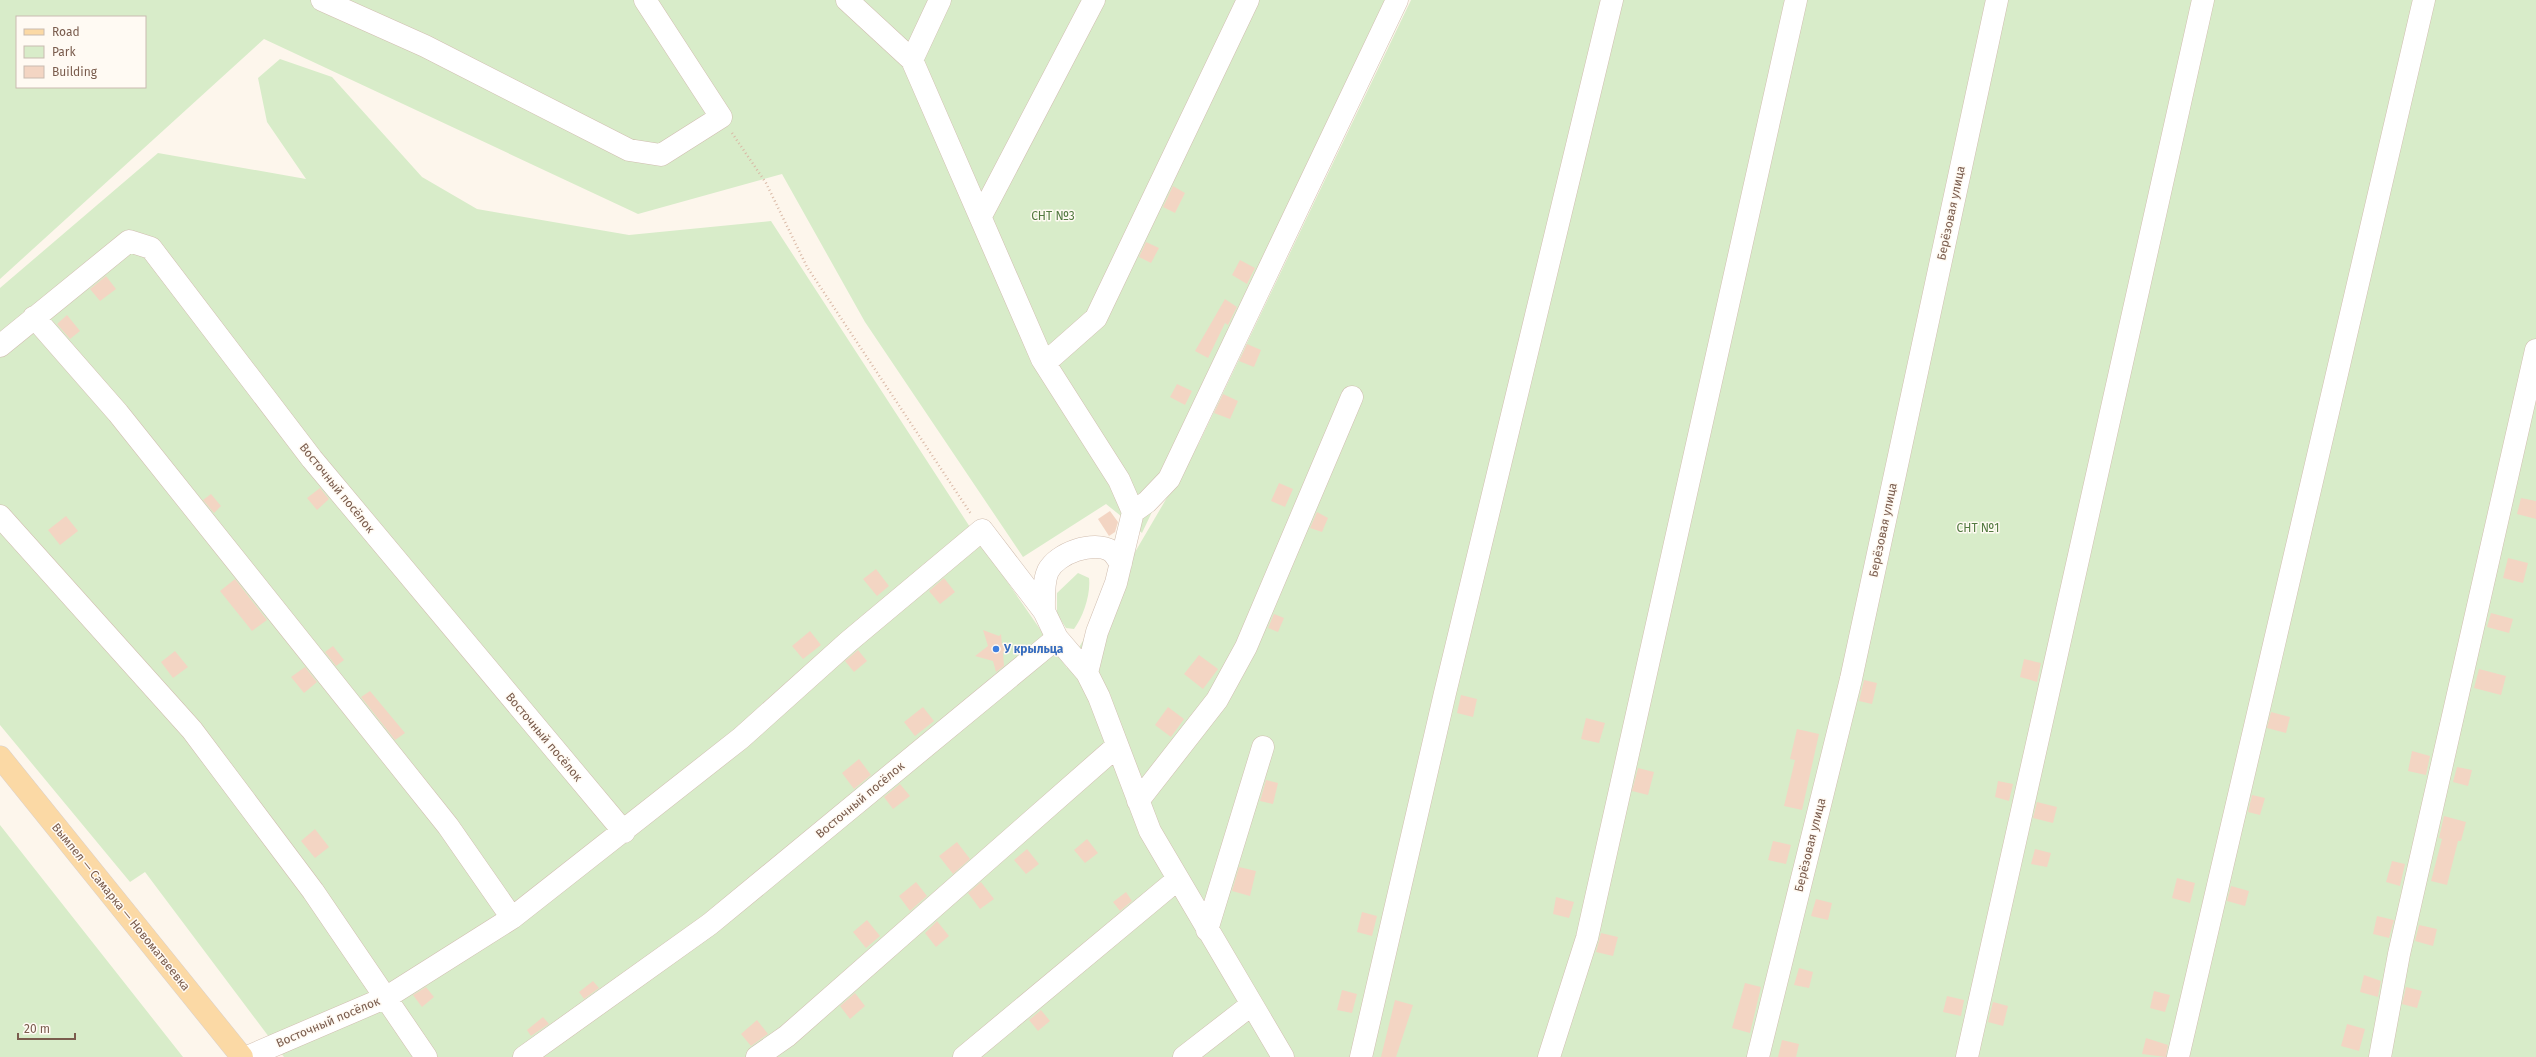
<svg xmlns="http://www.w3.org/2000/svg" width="2536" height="1057" font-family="'Fira Sans',sans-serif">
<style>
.green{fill:#d8ecc9;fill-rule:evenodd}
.building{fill:#f3d5c3}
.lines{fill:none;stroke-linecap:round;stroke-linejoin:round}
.minor-casing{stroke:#d1beb0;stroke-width:23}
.major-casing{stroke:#dad1cd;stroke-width:23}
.path{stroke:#d9b8a5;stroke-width:2.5;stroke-dasharray:1 3;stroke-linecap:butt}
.minor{stroke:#fff;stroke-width:22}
.major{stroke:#fbd9a5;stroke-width:22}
.shop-dot{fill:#3f7fe0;stroke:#fffaf3;stroke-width:1.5}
.labels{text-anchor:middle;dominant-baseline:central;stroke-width:3;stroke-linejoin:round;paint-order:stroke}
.street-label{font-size:12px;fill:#7a5c4d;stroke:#fffaf3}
.park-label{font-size:12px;fill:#537a41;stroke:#fffaf3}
.shop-label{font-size:12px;font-weight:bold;fill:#366cbe;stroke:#fffaf3;text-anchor:start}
</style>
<rect width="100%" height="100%" fill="#fdf6ec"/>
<path class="green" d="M0 0H1394L1142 533 1106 504 1023 557 865 322 782 174 638 214 264 39 0 279ZM17 17H145V87H17Z
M1411 0H2536V1057H284L145 872 130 882 0 725V288L158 153 306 179 267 122 258 78 280 59 332 77 422 177 477 209 629 235 771 221 979 541 1067 668 1199 443Z
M1078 573 1089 578C1091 594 1083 617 1074 629L1066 628 1057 614V593Z
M0 825 183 1057H0Z"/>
<path class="building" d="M1173 186 1185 193 1175 213 1163 207Z
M1146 242 1159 248 1151 263 1139 257Z
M1240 260 1255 268 1247 284 1232 275Z
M106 276 116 289 100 301 90 289Z
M1225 299 1237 307 1228 325 1225 323 1208 358 1195 351Z
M67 315 80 331 70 339 57 324Z
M1247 344 1261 350 1254 367 1239 361Z
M1177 384 1192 391 1185 405 1170 397Z
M1223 394 1238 401 1230 419 1214 413Z
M1279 483 1293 489 1285 507 1271 501Z
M320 488 329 499 317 510 307 498Z
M211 494 221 506 214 513 203 500Z
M2521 498 2536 501V519L2517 514Z
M1110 511 1118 522 1115 532 1109 536 1098 519Z
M1317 512 1328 518 1322 532 1310 528Z
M66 516 78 531 60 545 48 530Z
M2508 558 2528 563 2523 583 2503 578Z
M876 569 889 586 877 596 863 579Z
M944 578 955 592 940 604 929 591Z
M235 579 267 620 252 631 220 591Z
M2491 613 2513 619 2509 633 2487 627Z
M1274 614 1284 618 1278 632 1268 628Z
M983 630 999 636 1001 634 1002 645 1009 648 1003 653 1004 666 996 672 993 661 975 656 988 646Z
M810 631 821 645 803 659 792 646Z
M333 646 344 660 336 666 325 652Z
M858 650 867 661 854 672 845 661Z
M175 651 188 667 173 678 161 662Z
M1199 655 1218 669 1203 689 1184 674Z
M2024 659 2041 663 2037 682 2020 677Z
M305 667 317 682 304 693 291 677Z
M2479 669 2506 676 2501 695 2474 688Z
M1864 680 1877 683 1872 704 1859 701Z
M370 691 405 733 395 740 361 697Z
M1461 695 1477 699 1473 717 1457 713Z
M923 707 934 721 915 736 904 722Z
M1168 707 1184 719 1171 737 1155 725Z
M2271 712 2290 717 2286 733 2267 728Z
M1586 718 1605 723 1599 743 1581 739Z
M1797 729 1819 734 1802 810 1784 806 1795 760 1790 759Z
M2412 751 2430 756 2426 775 2408 771Z
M859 759 871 775 854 789 842 773Z
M2457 767 2472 770 2468 786 2453 782Z
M1638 768 1654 772 1648 795 1632 791Z
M1266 780 1278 783 1273 804 1260 801Z
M1998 781 2013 784 2009 801 1995 797Z
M900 784 910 796 893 809 884 797Z
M2252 795 2265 798 2260 815 2248 812Z
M2037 802 2057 807 2053 823 2033 818Z
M2444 816 2466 822 2461 841H2458L2447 885 2431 881 2442 839 2439 838Z
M315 829 329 847 315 858 301 841Z
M1087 839 1098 853 1085 863 1074 850Z
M1773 841 1791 845 1786 864 1768 860Z
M957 842 970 859 953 874 939 856Z
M1027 849 1039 864 1026 874 1014 860Z
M2035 849 2051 853 2047 867 2031 864Z
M2392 861 2405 864 2400 886 2386 882Z
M1239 867 1256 871 1250 896 1232 891Z
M2177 878 2195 883 2190 903 2172 898Z
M916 882 927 896 910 911 899 896Z
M981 882 994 899 980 909 968 893Z
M2231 886 2249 891 2245 906 2227 901Z
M1126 892 1132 901 1120 911 1113 902Z
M1556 897 1574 902 1569 918 1553 914Z
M1816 899 1832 903 1828 920 1811 916Z
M1362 912 1377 916 1372 936 1357 932Z
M2377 916 2394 920 2389 938 2373 934Z
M867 920 880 936 866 948 853 932Z
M937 921 949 936 936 947 925 933Z
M2419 925 2437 929 2433 946 2415 941Z
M1601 933 1618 937 1613 956 1596 952Z
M1799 968 1813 972 1809 988 1794 985Z
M2364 975 2381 981 2378 997 2360 992Z
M593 981 599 988 584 999 579 992Z
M1745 983 1761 987 1750 1033 1732 1028Z
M426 987 434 997 422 1007 413 995Z
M2406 987 2422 991 2417 1008 2402 1004Z
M1342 990 1357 994 1352 1013 1337 1010Z
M2154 991 2170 995 2165 1012 2150 1008Z
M855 993 865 1006 850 1019 840 1006Z
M1947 996 1964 1000 1961 1016 1943 1012Z
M1395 1000 1413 1005 1396 1057H1381Z
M1993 1002 2008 1006 2003 1026 1988 1022Z
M1041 1010 1050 1021 1038 1031 1029 1020Z
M543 1017 549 1024 531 1036 527 1030Z
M757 1020 768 1034 751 1046 741 1034Z
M2347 1024 2365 1029 2359 1051 2341 1046Z
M2146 1038 2168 1045 2166 1057 2142 1054Z
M1782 1040 1799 1044 1796 1057H1778Z"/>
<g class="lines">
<defs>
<path id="minor" d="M322 0 425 46 629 150 661 155 721 117 645 0
M847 0 912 60 1042 359 1119 480 1133 512 1116 583 1097 632 1087 673 1099 697 1150 831 1283 1057
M912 60 940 0
M981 216 1094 0
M34 317 118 413 448 826 512 918
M0 346 129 241 151 248 312 459 624 832
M1045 363 1096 318 1248 0
M1133 512 1147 502 1169 479 1397 0
M0 516 192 730 313 891 426 1057
M1044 611C1044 599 1043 582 1048 571 1057 553 1094 540 1111 551 1115 554 1118 560 1121 563
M1138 801 1217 700 1246 647 1352 397
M1207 930 1263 747
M247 1057 387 997 512 918 741 738 848 642 982 530 1044 611 1057 638
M524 1057 710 924 1057 638 1087 673
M757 1057 787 1036 1117 746
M964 1057 1178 879
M1184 1057 1251 1005
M1361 1057 1445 693 1612 0
M1549 1057 1587 938 1796 0
M1758 1057 1851 679 1997 0
M1967 1057 2203 0
M2178 1057 2424 0
M2380 1057 2399 954 2536 350"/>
<path id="major" d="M0 757 242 1057"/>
</defs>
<use href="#minor" class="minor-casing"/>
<use href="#major" class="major-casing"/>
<path class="path" d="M732 133 766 183 807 267 971 514"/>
<use href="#minor" class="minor"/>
<use href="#major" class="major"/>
</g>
<circle class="shop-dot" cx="996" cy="649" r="4"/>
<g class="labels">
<g class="street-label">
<text transform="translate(1951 213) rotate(-78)">Берёзовая улица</text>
<text transform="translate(337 488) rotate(51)">Восточный посёлок</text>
<text transform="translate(1883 530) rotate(-78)">Берёзовая улица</text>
<text transform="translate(544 737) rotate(50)">Восточный посёлок</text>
<text transform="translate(860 800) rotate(-40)">Восточный посёлок</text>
<text transform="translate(1810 845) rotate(-76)">Берёзовая улица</text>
<text transform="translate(121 907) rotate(51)">Вымпел — Самарка — Новоматвеевка</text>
<text transform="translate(328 1022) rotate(-23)">Восточный посёлок</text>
</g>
<g class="park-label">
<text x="1053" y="216">СНТ №3</text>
<text x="1978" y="528">СНТ №1</text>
</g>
<g class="shop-label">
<text x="1004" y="649">У крыльца</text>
</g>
</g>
<rect x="16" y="16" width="130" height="72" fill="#fffaf3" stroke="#cabbb1"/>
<rect x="24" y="29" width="20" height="6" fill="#fbd9a5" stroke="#cabbb1"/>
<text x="52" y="36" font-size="12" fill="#7a5c4d">Road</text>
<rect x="24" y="46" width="20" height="12" fill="#d8ecc9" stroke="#cabbb1"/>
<text x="52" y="56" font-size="12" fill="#7a5c4d">Park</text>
<rect x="24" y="66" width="20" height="12" fill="#f3d5c3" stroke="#cabbb1"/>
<text x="52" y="76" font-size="12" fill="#7a5c4d">Building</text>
<path d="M18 1033v6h57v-6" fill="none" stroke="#7a5c4d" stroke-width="2"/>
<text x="24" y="1033" font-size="12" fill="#7a5c4d" stroke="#fffaf3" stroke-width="3" paint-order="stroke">20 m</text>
</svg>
